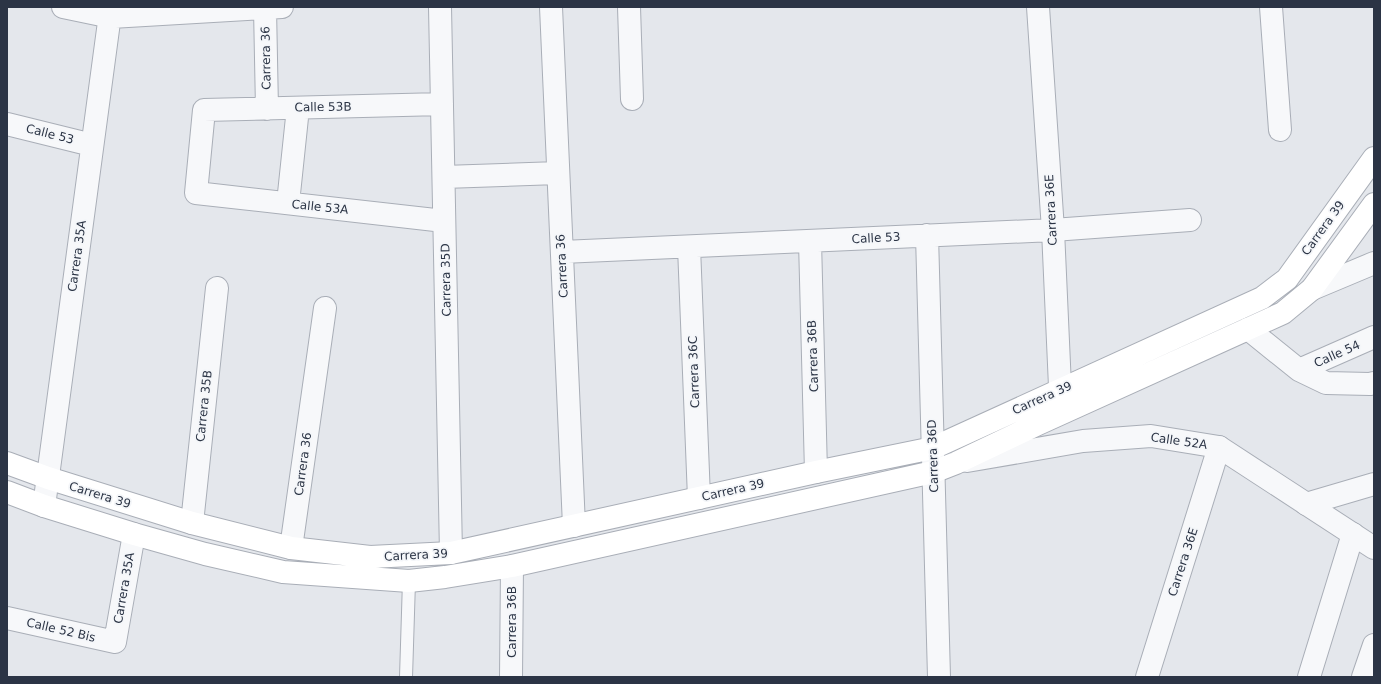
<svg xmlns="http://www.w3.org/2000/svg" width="1381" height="684" font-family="'DejaVu Sans',sans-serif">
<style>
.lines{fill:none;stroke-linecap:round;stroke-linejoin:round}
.service-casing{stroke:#a9aeb7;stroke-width:14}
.minor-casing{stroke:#a9aeb7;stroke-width:24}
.tertiary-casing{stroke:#a9aeb7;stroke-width:24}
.secondary-casing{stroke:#a9aeb7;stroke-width:24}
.service{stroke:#f7f8fa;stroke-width:12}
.minor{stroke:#f7f8fa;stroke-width:22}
.tertiary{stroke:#f7f8fa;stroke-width:22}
.secondary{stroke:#fff;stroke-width:22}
.labels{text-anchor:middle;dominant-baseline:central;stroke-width:3.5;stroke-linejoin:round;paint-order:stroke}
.street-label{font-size:12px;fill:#2b3445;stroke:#f4f6f9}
</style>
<rect width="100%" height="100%" fill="#e4e7ec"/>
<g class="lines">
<defs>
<path id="service" d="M406 677 409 581"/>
<path id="minor" d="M63 7 111 17 282 7
M440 7 451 553
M551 7 574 526
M629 7 632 99
M1038 7 1053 230 1061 409
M1271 7 1280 130
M265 8 267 109
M442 104 204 110 196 193 444 221
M7 124 92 145
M444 177 558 173
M288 203 298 108
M927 235 939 677
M810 241 816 472
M689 247 699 498
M562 252 1053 230 1190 220
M1312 289 1374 263
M1248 329 1299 370 1326 383 1370 384 1374 383
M1299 370 1374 337
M1306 504 1374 484
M44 506 111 7
M192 523 217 288
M291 548 325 308
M7 618 115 642 134 534
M511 677 512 566
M1147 677 1219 447
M1309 677 1353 534
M1363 677 1374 645"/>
<path id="tertiary" d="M967 461 1083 441 1151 436 1219 447 1374 548"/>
<path id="secondary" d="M7 463 48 478 192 523 291 548 370 557 451 553 816 472 933 448 1262 298 1287 279 1374 158
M7 492 44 506 134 534 205 554 283 572 409 581 445 577 512 566 933 472 956 463 1038 424 1283 313 1312 289 1374 204"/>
</defs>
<use href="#service" class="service-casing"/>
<use href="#minor" class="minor-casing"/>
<use href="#tertiary" class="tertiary-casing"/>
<use href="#secondary" class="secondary-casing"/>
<use href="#service" class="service"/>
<use href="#minor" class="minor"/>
<use href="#tertiary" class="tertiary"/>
<use href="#secondary" class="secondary"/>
</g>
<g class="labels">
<g class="street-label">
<text transform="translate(266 58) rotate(-91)">Carrera 36</text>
<text transform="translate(323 107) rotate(-1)">Calle 53B</text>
<text transform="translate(50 134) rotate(14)">Calle 53</text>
<text transform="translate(320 207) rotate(6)">Calle 53A</text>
<text transform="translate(1051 210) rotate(-93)">Carrera 36E</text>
<text transform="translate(1323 228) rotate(-54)">Carrera 39</text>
<text transform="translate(876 238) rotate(-3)">Calle 53</text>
<text transform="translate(77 256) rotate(-82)">Carrera 35A</text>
<text transform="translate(562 266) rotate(-93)">Carrera 36</text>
<text transform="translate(446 280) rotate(-91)">Carrera 35D</text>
<text transform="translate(1337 354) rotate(-24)">Calle 54</text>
<text transform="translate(813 356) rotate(-92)">Carrera 36B</text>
<text transform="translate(694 372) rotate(-92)">Carrera 36C</text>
<text transform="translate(1042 398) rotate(-24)">Carrera 39</text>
<text transform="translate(204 406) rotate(-84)">Carrera 35B</text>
<text transform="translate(1179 441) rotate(8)">Calle 52A</text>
<text transform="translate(933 456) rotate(-92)">Carrera 36D</text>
<text transform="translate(303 464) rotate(-82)">Carrera 36</text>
<text transform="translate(733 490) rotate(-13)">Carrera 39</text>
<text transform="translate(100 495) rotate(17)">Carrera 39</text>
<text transform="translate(416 555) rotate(-3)">Carrera 39</text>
<text transform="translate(1183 562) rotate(-72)">Carrera 36E</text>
<text transform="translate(124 588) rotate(-80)">Carrera 35A</text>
<text transform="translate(512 622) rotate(-90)">Carrera 36B</text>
<text transform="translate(61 630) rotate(13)">Calle 52 Bis</text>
</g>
</g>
<rect width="1381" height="684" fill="none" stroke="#2b3445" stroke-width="16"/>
</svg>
